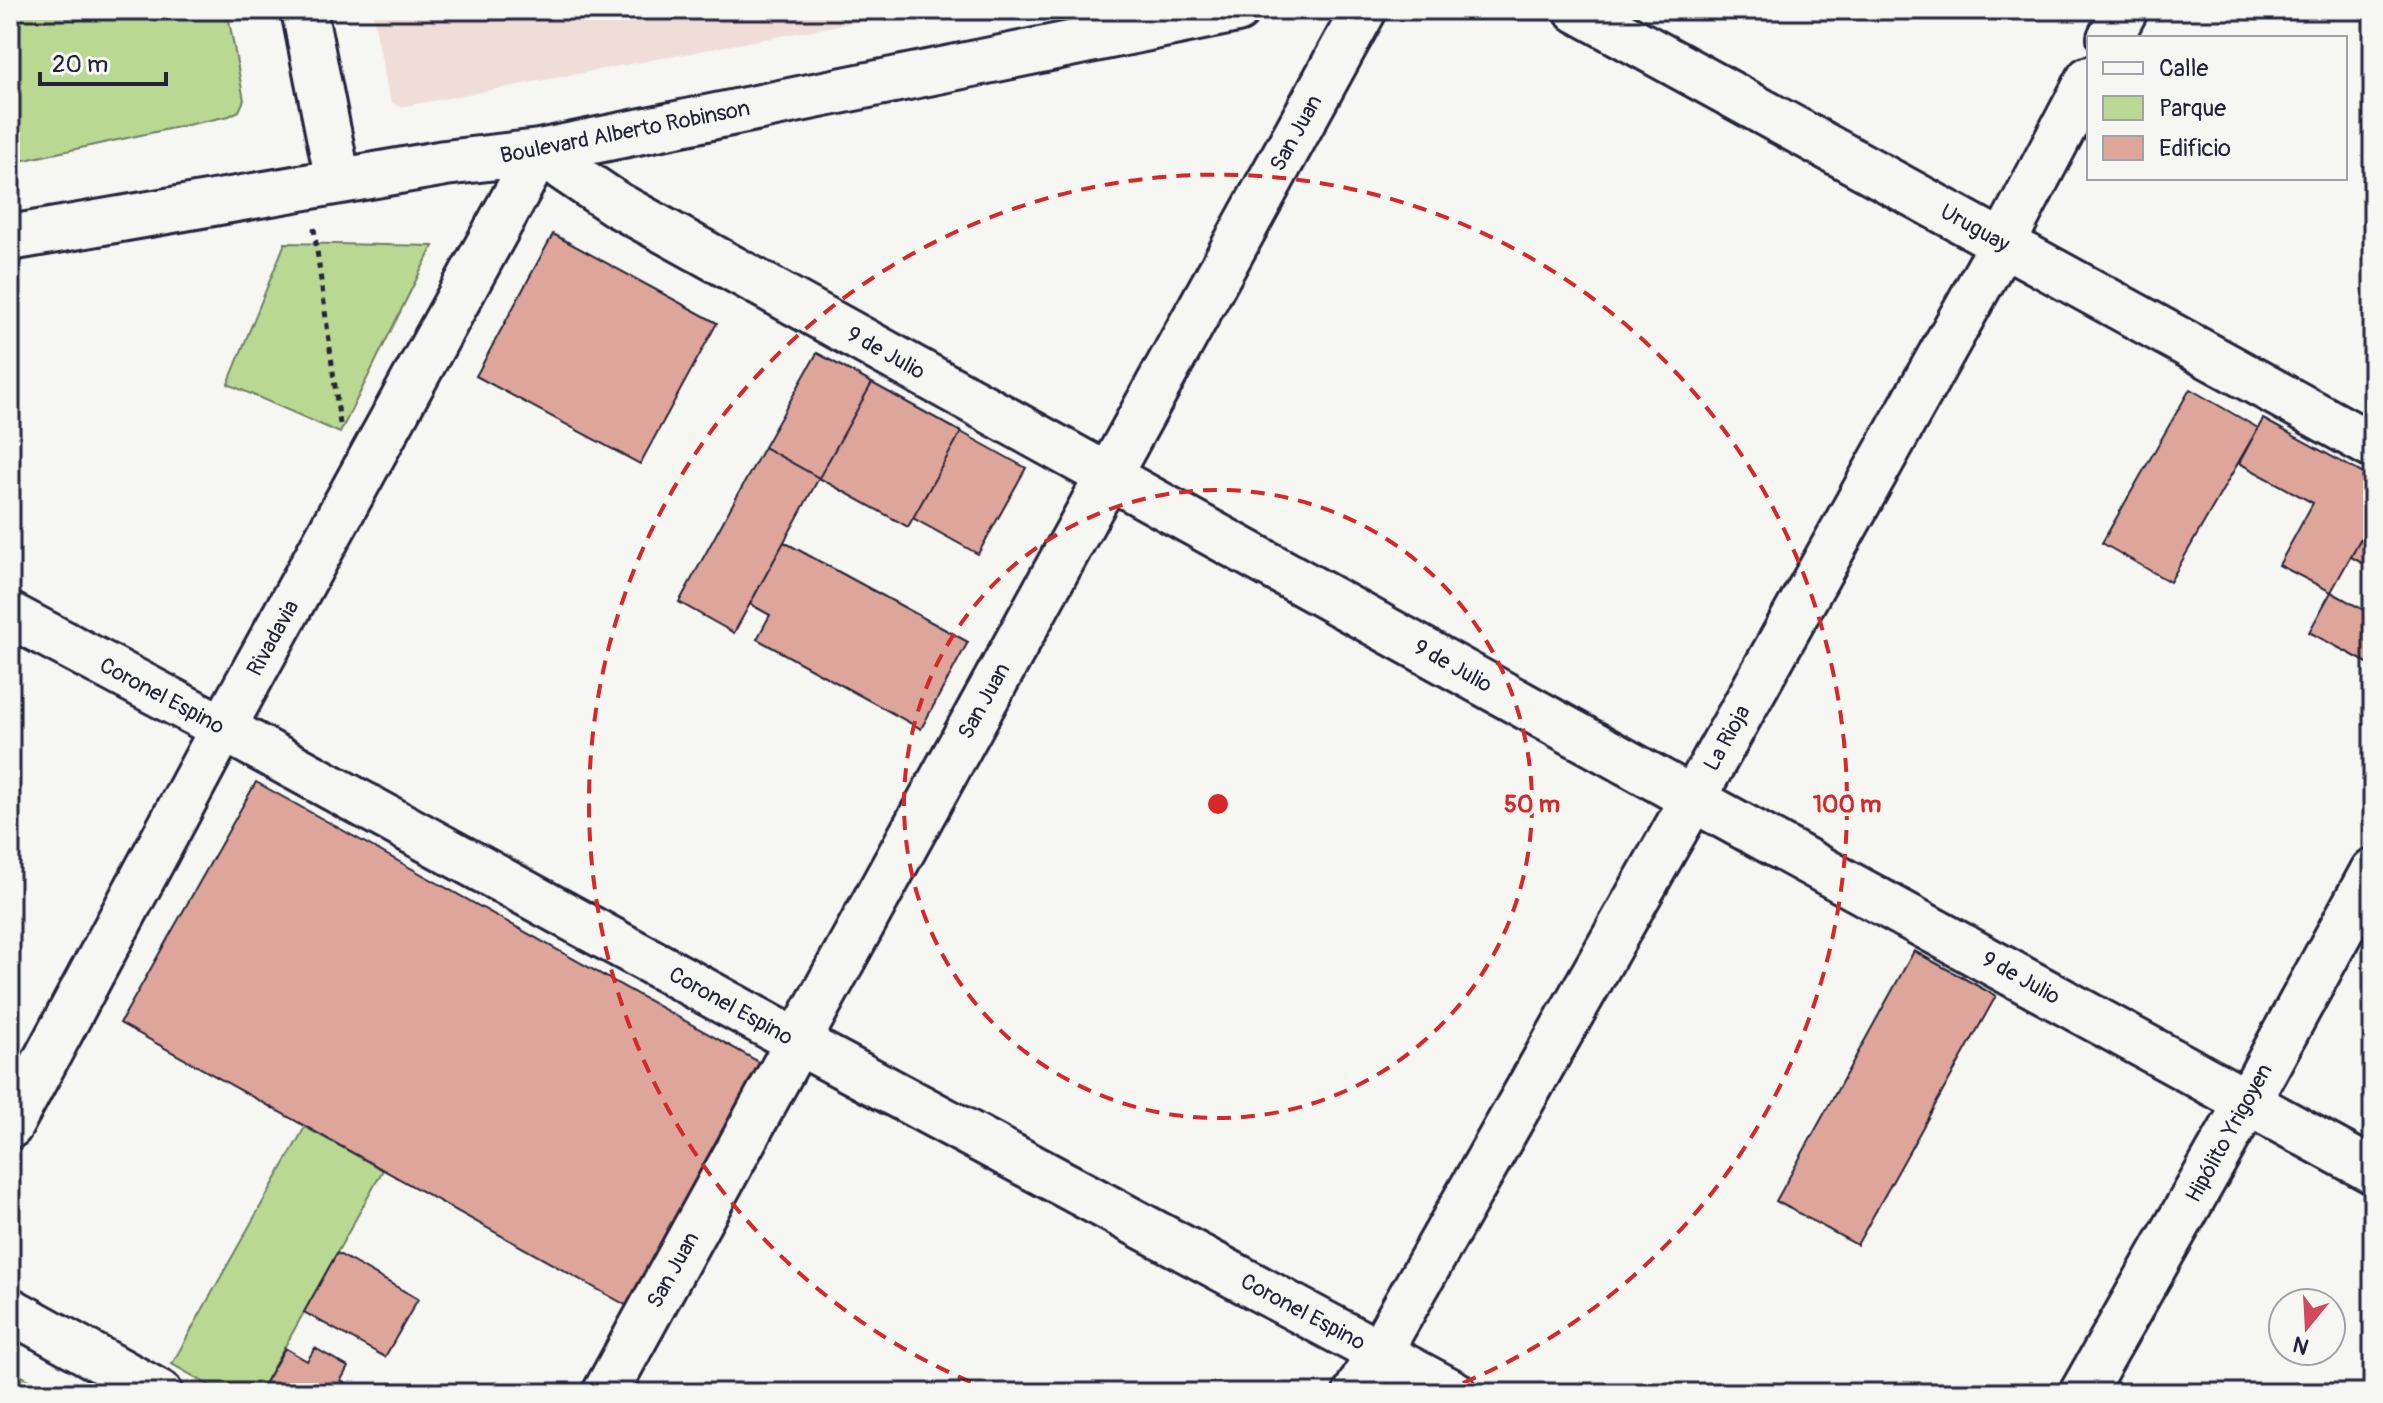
<svg xmlns="http://www.w3.org/2000/svg" width="2383" height="1403" font-family="Pangolin,sans-serif">
<style>
.built{fill:#efded8}
.green{fill:#b9d992;stroke:#6e7e66;stroke-width:2}
.building{fill:#dea59a;stroke:#22223b;stroke-width:2}
.lines{fill:none;stroke-linecap:round;stroke-linejoin:round}
.street-casing{stroke:#22223b;stroke-width:50}
.path{stroke:#22223b;stroke-width:5;stroke-dasharray:6 6;stroke-linecap:butt}
.street{stroke:#f6f6f2;stroke-width:44}
.ring{fill:none;stroke:#d62828;stroke-width:4;stroke-dasharray:14 10}
.labels{text-anchor:middle;dominant-baseline:central;stroke-width:7;stroke-linejoin:round;paint-order:stroke}
.street-label{font-size:22px;fill:#22223b;stroke:#f6f6f2}
.centre{fill:#d62828;stroke:#f6f6f2;stroke-width:4}
.ring-label{font-size:24px;text-anchor:middle;font-weight:bold;fill:#d62828;stroke:#f6f6f2;stroke-width:7;stroke-linejoin:round;paint-order:stroke}
</style>
<rect width="100%" height="100%" fill="#f6f6f2"/>
<filter id="ink" filterUnits="userSpaceOnUse"><feTurbulence type="fractalNoise" baseFrequency=".0125" numOctaves="2"/><feDisplacementMap in="SourceGraphic" scale="16" xChannelSelector="R" yChannelSelector="G"/><feConvolveMatrix kernelMatrix="1 2 1 2 8 2 1 2 1" color-interpolation-filters="sRGB"/></filter>
<g filter="url(#ink)">
<path class="built" d="M372 10H920L400 107 392 103 388 93Z"/>
<path class="green" d="M10 10H227L244 100 239 111 229 116 20 161 13 160 10 154Z
M285 243 433 246 340 433 228 384Z
M305 1127 383 1170 259 1393H223L172 1364Z
M10 1370 54 1393H10Z"/>
<path class="building" d="M553 234 717 323 640 464 476 376Z
M817 353 872 383 819 478 764 447Z
M872 383 961 432 908 527 819 478Z
M2190 389 2258 428 2170 582 2102 543Z
M2263 419 2373 479V516L2331 592 2279 565 2313 503 2239 463Z
M961 432 1026 468 978 554 913 518Z
M764 447 819 478 734 633 679 602Z
M2373 516V569L2351 557Z
M784 542 968 642 921 729 757 639 770 615 750 604Z
M2331 592 2373 615V666L2309 632Z
M256 782 766 1066 631 1308 120 1023Z
M1914 951 1996 996 1857 1245 1776 1201Z
M337 1253 418 1299 385 1357 304 1312Z
M285 1348 307 1361 315 1348 348 1367 341 1380 364 1393H259Z"/>
<g class="lines">
<defs>
<path id="street" d="M304 10 338 181
M1577 10 2373 446
M2110 38 2125 10
M539 152 616 204 1693 799 2373 1171
M10 238 445 163 539 152 1237 10
M10 615 223 728 798 1042 1454 1393
M10 1126 223 728 539 152
M10 1310 160 1393
M605 1393 1364 10
M1356 1393 1693 799 2003 243 2089 79
M2082 1393 2248 1101 2373 871"/>
</defs>
<use href="#street" class="street-casing"/>
<path class="path" d="M314 228 340 424"/>
<use href="#street" class="street"/>
</g>
</g>
<g class="ring">
<circle cx="1218" cy="804" r="314"/>
<path d="M993 1391A629 629 0 1 1 1443 1391"/>
</g>
<g class="labels">
<g class="street-label">
<text transform="translate(625 132) rotate(-11)">Boulevard Alberto Robinson</text>
<text transform="translate(1296 133) rotate(-61)">San Juan</text>
<text transform="translate(1975 228) rotate(29)">Uruguay</text>
<text transform="translate(886 353) rotate(29)">9 de Julio</text>
<text transform="translate(273 638) rotate(-61)">Rivadavia</text>
<text transform="translate(1453 666) rotate(29)">9 de Julio</text>
<text transform="translate(162 696) rotate(28)">Coronel Espino</text>
<text transform="translate(984 701) rotate(-61)">San Juan</text>
<text transform="translate(1727 738) rotate(-61)">La Rioja</text>
<text transform="translate(2021 978) rotate(29)">9 de Julio</text>
<text transform="translate(731 1006) rotate(29)">Coronel Espino</text>
<text transform="translate(2229 1133) rotate(-61)">Hipólito Yrigoyen</text>
<text transform="translate(673 1270) rotate(-61)">San Juan</text>
<text transform="translate(1303 1312) rotate(28)">Coronel Espino</text>
</g>
</g>
<circle cx="1218" cy="804" r="12" class="centre"/>
<g class="ring-label">
<text x="1532" y="812">50 m</text>
<text x="1847" y="812">100 m</text>
</g>
<rect width="2383" height="1403" fill="none" stroke="#f6f6f2" stroke-width="40"/>
<rect x="20" y="20" width="2343" height="1363" fill="none" stroke="#22223b" stroke-width="3" filter="url(#ink)"/>
<rect x="2087" y="36" width="260" height="144" fill="#f6f6f2" stroke="#a1a1a9" stroke-width="2"/>
<rect x="2103" y="62" width="40" height="12" fill="#f6f6f2" stroke="#a1a1a9" stroke-width="2"/>
<text x="2159" y="76" font-size="24" fill="#22223b">Calle</text>
<rect x="2103" y="96" width="40" height="24" fill="#b9d992" stroke="#a1a1a9" stroke-width="2"/>
<text x="2159" y="116" font-size="24" fill="#22223b">Parque</text>
<rect x="2103" y="136" width="40" height="24" fill="#dea59a" stroke="#a1a1a9" stroke-width="2"/>
<text x="2159" y="156" font-size="24" fill="#22223b">Edificio</text>
<g transform="translate(2307 1327) rotate(198)"><circle r="38" fill="#f6f6f2" stroke="#a1a1a9" stroke-width="2"/>
<path d="M0-6L14 30L0 20L-14 30Z" fill="#d1495b"/>
<text y="-12" font-size="22" font-weight="bold" text-anchor="middle" fill="#22223b">N</text>
</g>
<path d="M40 72v12h126v-12" fill="none" stroke="#22223b" stroke-width="4"/>
<text x="52" y="72" font-size="24" fill="#22223b" stroke="#f6f6f2" stroke-width="6" paint-order="stroke">20 m</text>
</svg>
